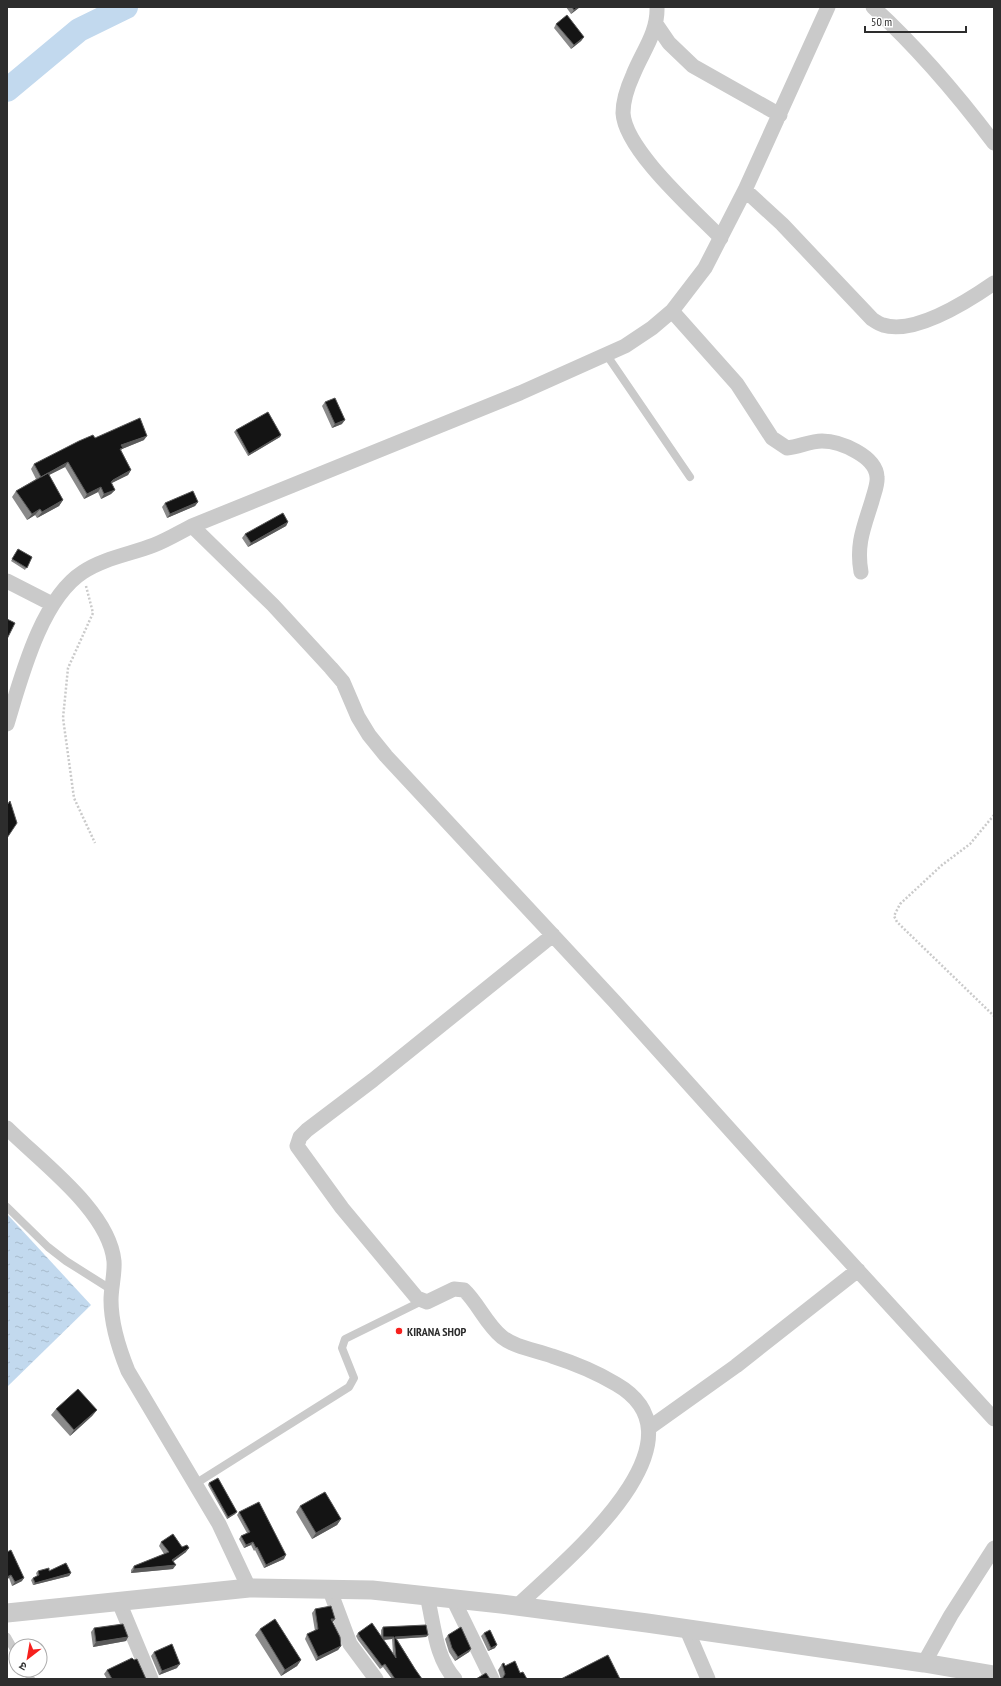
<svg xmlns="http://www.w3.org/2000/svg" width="1001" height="1686" font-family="'PT Sans Narrow','Noto Sans Devanagari',sans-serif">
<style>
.water{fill:url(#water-ripples)}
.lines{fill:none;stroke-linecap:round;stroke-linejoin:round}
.river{stroke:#c2d9ee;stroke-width:24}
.path{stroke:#cacaca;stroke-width:2.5;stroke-dasharray:2 2;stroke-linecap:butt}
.service{stroke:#cacaca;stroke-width:8}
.minor{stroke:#cacaca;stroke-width:15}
.tertiary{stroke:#cacaca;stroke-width:19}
.wall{fill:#8a8a8a;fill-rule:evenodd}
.shaded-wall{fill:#5a5a5a}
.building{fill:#141414;stroke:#5a5a5a}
.poi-dot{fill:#f6201d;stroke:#fff;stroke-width:1.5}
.labels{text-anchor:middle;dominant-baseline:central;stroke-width:4;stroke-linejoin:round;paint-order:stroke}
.poi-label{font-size:12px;font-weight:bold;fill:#2d2d2d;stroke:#fff;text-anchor:start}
</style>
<defs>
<pattern id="water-ripples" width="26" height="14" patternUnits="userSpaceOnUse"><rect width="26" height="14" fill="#c2d9ee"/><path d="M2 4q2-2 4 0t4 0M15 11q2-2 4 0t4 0" fill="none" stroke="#a7bbcc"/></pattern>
</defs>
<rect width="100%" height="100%" fill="#fff"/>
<path class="water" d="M7 1214 91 1305 7 1387Z"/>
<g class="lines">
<path class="river" d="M7 90 79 30 126 7"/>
<path class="path" d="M86 586 93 613 68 668 63 718 74 798 95 843
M994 815 970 844 942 865 900 904 894 916 897 922 994 1016"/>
<path class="service" d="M606 354 690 477
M7 1207 48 1247 66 1261 112 1290
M195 1484 349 1387 354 1378 342 1348 345 1339 422 1301
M7 1637 16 1653
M26 1670 31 1679"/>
<path class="minor" d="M657 7C658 33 642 52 633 75 628 86 623 100 623 113 625 150 695 211 721 238
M873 7C919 49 957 94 994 143
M656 24 669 43 693 66 780 115
M745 190 782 224 872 319C875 321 879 324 883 325 915 335 968 301 994 283
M672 311 737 384 772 438 787 448C799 447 810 441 822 441 840 441 876 456 877 477 878 484 874 493 872 501 864 527 856 544 861 572
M192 526 273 605 331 668 343 682 358 717 369 735 386 756 615 1002 787 1193 994 1419
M7 581 52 604
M7 724C21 678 41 599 83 572 104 558 131 554 154 545 167 540 180 532 192 526L520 393 625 346 652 328 672 311 705 268 745 190 828 7
M7 1128C41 1162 109 1211 114 1261 115 1274 111 1287 111 1300 111 1325 119 1349 128 1371L219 1524 249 1588
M649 1428 736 1366 858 1270
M329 1588 350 1644 376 1679
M427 1596C434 1624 435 1657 455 1679
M453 1599 492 1679
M119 1602 151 1679
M517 1606C561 1564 715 1441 616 1384 596 1372 574 1363 552 1356 536 1350 516 1348 502 1337 486 1324 478 1303 464 1290L454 1289 427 1302 417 1298 342 1208 297 1146 300 1137 307 1130 373 1080 553 935
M687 1630 708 1679
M924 1663 951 1615 994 1548"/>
<path class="tertiary" d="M7 1613 249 1588 372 1590 501 1604 647 1623 924 1663 994 1675"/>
</g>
<path class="wall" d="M566 7H580L571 14Z
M556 24 584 37 581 41 571 49 554 28Z
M325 402 342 424 332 428 322 406Z
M236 430 281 435 280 437 248 456 234 432Z
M95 438 144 440 122 449 121 450 131 470 128 475 111 483 115 490 111 494 101 499 98 492 84 499 65 467 49 475 63 500 59 506 37 518 35 515 27 520 12 497 16 491 36 479 31 469 34 464Z
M198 502 195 506 167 518 162 507 165 503Z
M288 522 286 526 248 547 242 538 245 534Z
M18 549 32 557 25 570 11 561Z
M56 1409 97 1410 92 1416 70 1436 51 1415Z
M209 1483 235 1514 227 1519 208 1485Z
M300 1506 341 1519 337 1525 312 1539 296 1512Z
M239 1512 284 1559 264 1568 255 1550 254 1551 251 1545 244 1548 239 1539 241 1536 247 1533 237 1515Z
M161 1542 186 1552 173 1561V1569L131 1573V1570L134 1566 164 1554 159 1546Z
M7 1552 22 1581 12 1586 9 1578 7 1579Z
M38 1571H49L71 1573 69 1576 33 1585 31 1580 33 1578 37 1576 36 1573Z
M315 1609 335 1619 332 1623 341 1646 338 1650 316 1661 305 1639 307 1634 315 1631 312 1613Z
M383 1627 428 1635 426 1637 397 1639 415 1669 422 1679H392L383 1667 380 1669 358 1640 356 1636 358 1633 381 1636V1630ZM392 1639 393 1654 384 1640Z
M94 1628 128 1637 126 1641 93 1647 91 1632Z
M260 1629 301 1660 297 1666 281 1676 255 1635Z
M484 1633 495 1648 488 1651 481 1636Z
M448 1635 471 1649 469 1652 455 1661 449 1652 445 1639Z
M154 1652 177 1668 159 1675 151 1656Z
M134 1660 146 1679H107L104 1674 107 1670Z
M502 1664 520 1673 527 1679H501L498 1670Z"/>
<path class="shaded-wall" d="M578 7H580L571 14 574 10Z
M584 37 581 41 571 49 574 45Z
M345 420 342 424 332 428 335 424Z
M281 435 280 437 248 456 249 454Z
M147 436 144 440 122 449 119 452 121 445Z
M68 462 65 467 37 481 41 477Z
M131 470 128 475 110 484 113 480Z
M101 487 98 492 84 499 87 494Z
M115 490 111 494 101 499 104 494Z
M63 500 59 506 37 518 42 512Z
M198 502 195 506 167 518 170 514Z
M40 509 35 515 27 520 32 514Z
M288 522 286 526 248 547 251 543Z
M97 1410 92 1416 70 1436 74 1430Z
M237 1512 235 1514 227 1519 228 1517Z
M341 1519 337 1525 312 1539 316 1533Z
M253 1542 251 1545 244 1548 246 1545Z
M189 1548 186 1552 170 1564 172 1560Z
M286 1555 284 1559 264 1568 266 1565Z
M176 1565 173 1569 131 1573 134 1569Z
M71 1573 69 1576 33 1585 35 1583Z
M11 1575 9 1578 7 1579V1577Z
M24 1578 22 1581 12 1586 15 1582Z
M331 1619H335L332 1623Z
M428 1635 426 1637 394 1639 395 1637Z
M128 1637 126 1641 93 1647 96 1642Z
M383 1637H394L392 1639 381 1640Z
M497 1645 495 1648 488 1651 491 1648Z
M341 1646 338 1650 316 1661 318 1657Z
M471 1649 469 1652 455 1661 458 1657Z
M301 1660 297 1666 281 1676 285 1670Z
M180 1664 177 1668 159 1675 162 1671Z"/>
<path class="building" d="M572 7H578L574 10Z
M567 15 584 37 574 45 556 24Z
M335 398 345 420 335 424 325 402Z
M268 412 281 435 249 454 236 430Z
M140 418 147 436 121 445 123 448 120 449 131 470 113 480 111 482 115 490 104 494 101 487 87 494 68 462 41 477 34 464 79 441 93 435 95 438Z
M48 473 63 500 42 512 40 509 32 514 16 491Z
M193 491 198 502 170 514 165 503Z
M283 513 288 522 251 543 245 534Z
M18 549 32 557 27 568 12 559Z
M7 619 15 623 7 639Z
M10 801 17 823 7 838V805Z
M78 1389 97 1410 74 1430 56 1409Z
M218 1478 237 1512 228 1517 209 1483Z
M325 1492 341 1519 316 1533 300 1506Z
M259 1502 286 1555 266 1565 257 1547 256 1548 253 1542 246 1545 241 1536 250 1532 239 1512Z
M173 1534 182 1547 187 1545 189 1548 172 1560 176 1565 134 1569V1566L169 1552 161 1542Z
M11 1550 24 1578 15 1582 11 1575 7 1577V1552Z
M66 1563 71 1573 35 1583 33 1578 39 1575 38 1571 49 1568V1571Z
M331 1606 335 1619H331L340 1637 341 1646 318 1657 307 1634 318 1629 315 1609Z
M275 1619 301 1660 285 1670 260 1629Z
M372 1623 396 1658 394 1637H383V1627L426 1625 428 1635 395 1637 415 1669 422 1679H395L385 1664 382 1666 360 1637 358 1633Z
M123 1624 128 1637 96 1642 94 1628Z
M461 1627 471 1649 458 1657 452 1648 448 1635Z
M490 1630 497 1645 491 1648 484 1633Z
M172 1644 180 1664 162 1671 154 1652Z
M608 1655 620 1679H561Z
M132 1658 134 1660 137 1659 146 1679H112L107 1670Z
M515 1661 520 1673 523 1672 527 1679H502L505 1674 502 1664 504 1663 505 1666Z
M486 1673 490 1679H476Z"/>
<circle class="poi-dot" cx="399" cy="1331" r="4"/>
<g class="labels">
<g class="poi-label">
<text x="407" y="1331">KIRANA SHOP</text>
</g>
</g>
<rect width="1001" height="1686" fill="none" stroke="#2d2d2d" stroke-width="16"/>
<g transform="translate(28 1658) rotate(211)"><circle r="19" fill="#ffffff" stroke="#ababab"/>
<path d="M0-3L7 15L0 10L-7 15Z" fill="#f6201d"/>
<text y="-6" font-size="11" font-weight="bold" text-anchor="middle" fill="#2d2d2d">उ</text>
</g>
<path d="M865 26v6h101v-6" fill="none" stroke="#2d2d2d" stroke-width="2"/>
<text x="871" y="26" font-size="12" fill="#2d2d2d" stroke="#ffffff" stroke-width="3" paint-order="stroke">50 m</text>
</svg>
